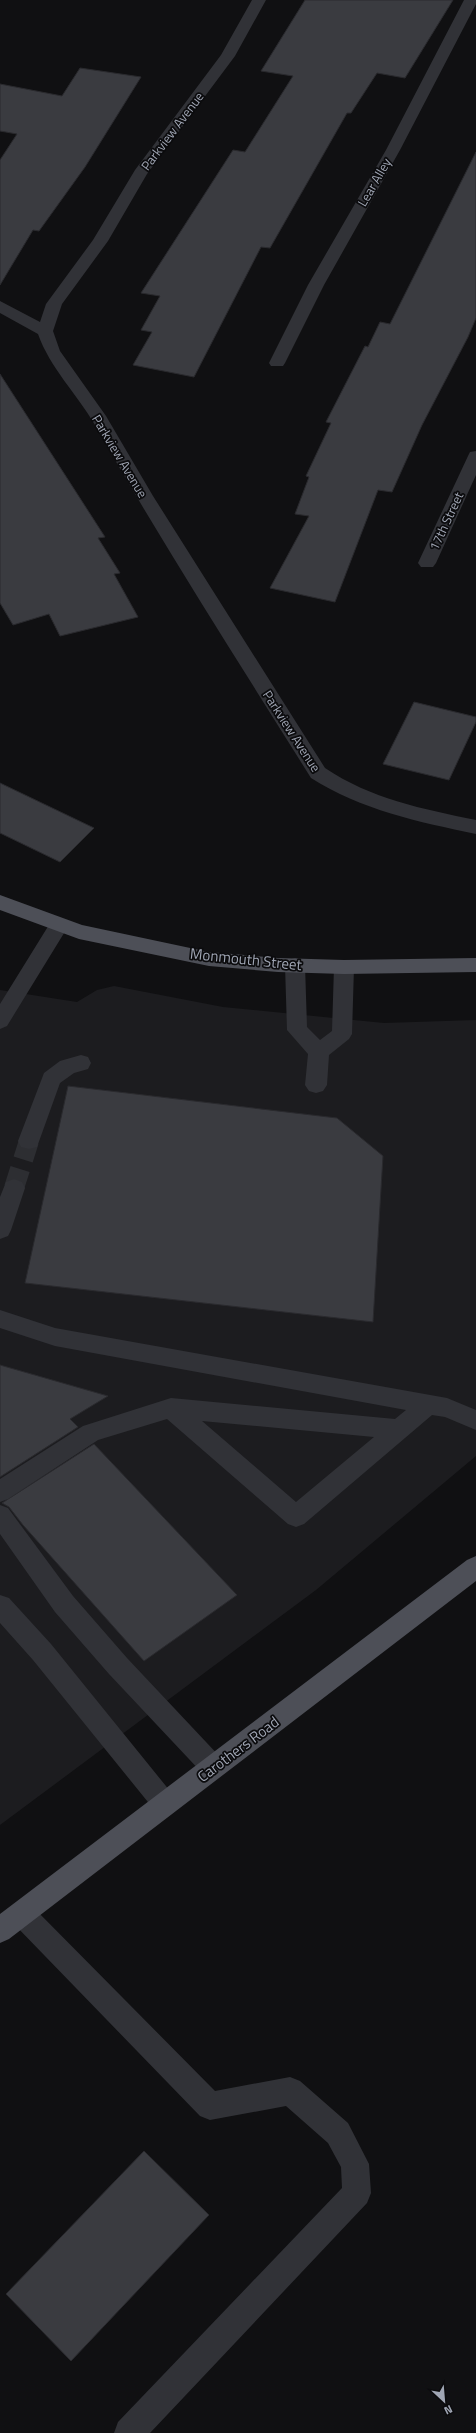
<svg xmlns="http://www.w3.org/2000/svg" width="476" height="2433" font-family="'Titillium Web',sans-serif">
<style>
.built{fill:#1c1c1f}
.building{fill:#3a3b40;stroke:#2a2a2e}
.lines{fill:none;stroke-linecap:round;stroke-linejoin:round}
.minor-tunnel{stroke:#2d2e32;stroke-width:20;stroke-dasharray:20 10;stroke-linecap:butt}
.minor{fill:#313237;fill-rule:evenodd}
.major{fill:#4d4f57;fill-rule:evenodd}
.labels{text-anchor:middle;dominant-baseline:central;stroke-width:3.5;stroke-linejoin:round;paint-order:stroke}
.far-street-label{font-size:13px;fill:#a0a6b4;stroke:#0b0b0d}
.street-label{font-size:15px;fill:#a0a6b4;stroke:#0b0b0d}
</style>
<rect width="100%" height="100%" fill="#101012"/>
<path class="built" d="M114 986 223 1007 384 1023 476 1020V1456L316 1590 0 1825V990L77 1002 97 990Z"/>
<path class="building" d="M305 0H453L405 78 377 73 351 113H347L270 248 261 247 194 377 133 365 152 332 141 330 160 296 141 293 233 150 245 152 293 76 261 71Z
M80 68 141 77 85 167 39 231 33 230 0 285V160L17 134 0 131V84L62 96Z
M476 152V318L468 337 422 425 392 492 378 490 335 602 270 588 309 516 295 514 309 477 306 476 331 423 326 422 365 346 368 347 380 322 390 324Z
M0 374 105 537 98 538 120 573 114 574 138 617 60 636 49 614 13 625 0 603Z
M414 702 476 717V722L449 780 383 764Z
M0 783 94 828 60 862 0 833Z
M68 1086 337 1118 383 1156 373 1322 25 1283Z
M0 1365 108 1396 70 1419 78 1427 0 1477Z
M94 1444 237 1595 144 1661 23 1525 9 1507 2 1503Z
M144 2151 209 2215 71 2361 6 2294Z"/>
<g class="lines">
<path class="minor-tunnel" d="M14 1188 29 1141"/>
<path class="minor" d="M252 0H266L235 56 147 174 108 241 62 304 53 331 60 351 106 416 153 496 325 768C371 799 423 809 476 820V834C419 822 361 810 311 778 238 661 163 545 95 425 77 394 50 368 38 334L0 313V301L40 322 46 304 93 240 135 170 221 55Z
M464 0H476V4L400 150 324 285 285 363 283 366H271L269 363 308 285 386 150Z
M476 451V475L436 563 433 567H421L418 563 468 456 470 452Z
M59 918 66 920 69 925 7 1026 0 1029V1004L52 920Z
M295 958 302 960 305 965 307 1027 320 1040 332 1031 334 967 337 962 344 960 351 962 354 967 352 1034 349 1039 329 1055 327 1085 323 1091 316 1093 309 1091 305 1085 308 1054 287 1030 285 965 288 960Z
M81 1055 88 1057 91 1063 88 1069 74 1073 60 1083 37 1147 29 1149 21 1147 18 1141 44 1073 60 1061Z
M14 1179 22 1182 25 1188 11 1230 8 1236 0 1239V1197L6 1182Z
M0 1310 55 1328 447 1398 476 1410V1430L445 1417 432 1415 304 1524 296 1527 288 1524 167 1419 98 1440 8 1499 0 1502V1479L83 1426 171 1398 395 1419 406 1410 55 1346 0 1328ZM202 1421 374 1437 296 1502Z
M0 1505 8 1508 73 1596 127 1658 222 1759 226 1767 222 1775 213 1779 204 1775 109 1674 55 1612 0 1534Z
M0 1595 9 1598 51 1644 174 1796 178 1804 174 1812 165 1816 156 1812 33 1660 0 1623Z
M22 1901 31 1905 215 2091 290 2077 300 2081 348 2123 369 2164 371 2193 367 2203 150 2433H114L118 2422 342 2188 341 2167 328 2143 286 2106 210 2120 200 2116 13 1923 9 1914 13 1905Z"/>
<path class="major" d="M0 895 82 925 209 952 278 958 344 960 476 958V972L344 974 278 972 209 966 79 939 0 910Z
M476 1556V1581L9 1939 0 1943V1914L467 1560Z"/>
</g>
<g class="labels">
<g class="far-street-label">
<text transform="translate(172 131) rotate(-53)">Parkview Avenue</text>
<text transform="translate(374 182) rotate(-60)">Lear Alley</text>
<text transform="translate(120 456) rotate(59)">Parkview Avenue</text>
<text transform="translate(446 521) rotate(-65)">17th Street</text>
<text transform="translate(292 731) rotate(57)">Parkview Avenue</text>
</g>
<g class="street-label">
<text transform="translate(246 959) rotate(6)">Monmouth Street</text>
<text transform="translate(238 1749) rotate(-37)">Carothers Road</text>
</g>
</g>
<g transform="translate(444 2401) rotate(154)" stroke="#0b0b0d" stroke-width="3" paint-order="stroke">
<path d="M0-3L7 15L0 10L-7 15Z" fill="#a0a6b4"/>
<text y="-6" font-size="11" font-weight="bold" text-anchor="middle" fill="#a0a6b4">N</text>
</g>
</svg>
